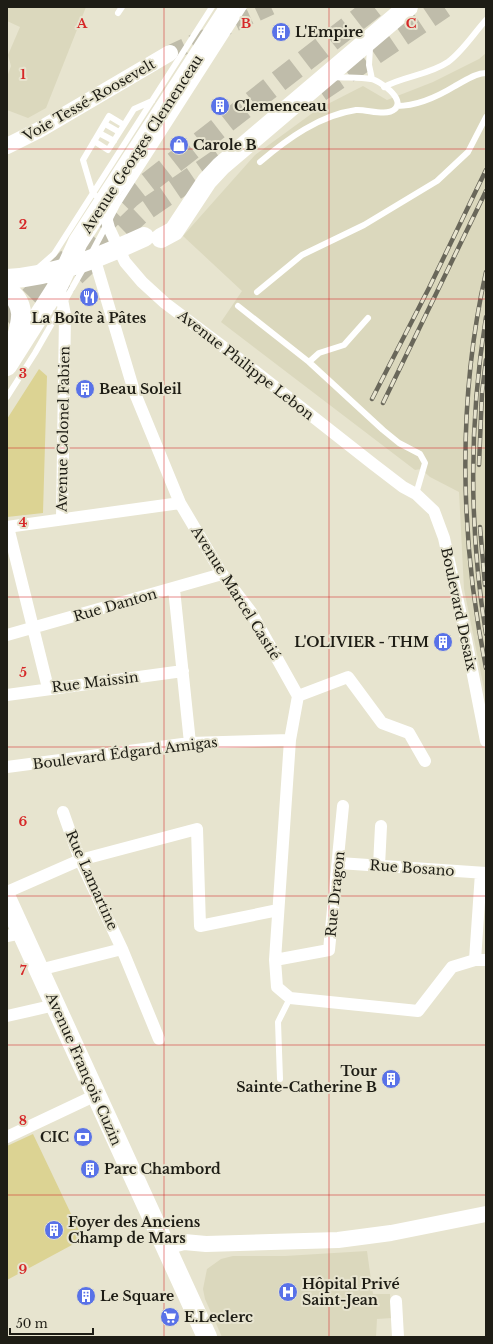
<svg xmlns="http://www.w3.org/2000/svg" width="493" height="1344" font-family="'Libre Baskerville',serif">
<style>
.built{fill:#dbd8bd}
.green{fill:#dcd393}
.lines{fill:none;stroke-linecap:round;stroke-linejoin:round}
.tertiary-tunnel{stroke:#bfbcaa;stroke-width:16;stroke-dasharray:16 8;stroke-linecap:butt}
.motorway-tunnel{stroke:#bfbcaa;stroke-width:22;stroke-dasharray:22 11;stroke-linecap:butt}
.service{stroke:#fff;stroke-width:6}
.minor{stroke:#fff;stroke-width:12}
.tertiary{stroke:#fff;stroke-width:16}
.primary{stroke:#fff;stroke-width:20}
.rail-casing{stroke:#69675a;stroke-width:4.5}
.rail{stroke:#e7e4cf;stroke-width:3;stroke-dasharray:9;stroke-linecap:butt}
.grid{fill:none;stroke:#d62828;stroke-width:1;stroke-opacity:0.55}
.labels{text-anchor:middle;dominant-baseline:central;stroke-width:4;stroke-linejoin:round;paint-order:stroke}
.poi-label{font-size:14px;font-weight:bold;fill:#1e1d15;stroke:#e7e4cf;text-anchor:start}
.street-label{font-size:14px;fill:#1e1d15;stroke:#e7e4cf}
.grid-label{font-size:13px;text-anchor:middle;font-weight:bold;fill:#d62828;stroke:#e7e4cf;stroke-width:4;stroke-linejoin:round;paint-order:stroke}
</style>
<rect width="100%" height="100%" fill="#e7e4cf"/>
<path class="built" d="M7 7H86L46 108 28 118 7 110V77L11 66 8 55 20 27 7 21Z
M486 53V699L464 589 459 492 430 477 421 469 415 470 221 322 242 291 183 236 255 155 318 109 363 86 387 100 433 82 479 59Z
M367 1251 373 1294H390L392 1318 377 1319 376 1337H222L205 1299 203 1289 207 1269 221 1259 233 1256H285Z"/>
<path class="green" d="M39 369 47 376 43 513 7 517V419Z
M33 1134 83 1239 7 1280V1146Z"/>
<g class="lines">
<path class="tertiary-tunnel" d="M170 53 271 7"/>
<path class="motorway-tunnel" d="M320 91 444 7
M51 298 139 214 227 154
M7 321 130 197 374 7"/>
<path class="service" d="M118 13 122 7
M370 47 369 65 372 79
M384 87C404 76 429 75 448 62 463 51 474 33 486 20
M397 106C418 106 437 97 455 86 465 81 475 73 486 73
M105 124 119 132
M99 133 114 141
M94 141 108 150 124 125
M260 162C287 139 320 115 356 110 367 109 386 117 395 109 406 99 379 80 371 79 359 77 346 78 334 77
M95 195 93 194 83 160 109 116 124 125 134 109 152 101
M91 254 117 205 244 7
M38 268 54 254 212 7
M257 292 302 255 364 225 437 181 468 152 486 117
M238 306 309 362 383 430 399 443 420 454 425 463 416 494
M309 362 319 353 344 345 368 318
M7 397 35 353 83 269
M280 1079 278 1022 290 998"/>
<path class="minor" d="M108 199 107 221 109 228 125 262 142 282 165 303 246 364 373 464 403 487 416 494 434 511 444 538 463 624 486 741
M97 267 134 391 180 503 222 574 251 612 298 696 290 740 275 960 277 987 290 998 418 1011 452 967 475 960H486
M59 284 65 315 62 519
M7 527 180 503
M8 527 48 688
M174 589 190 743
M7 635 222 574
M7 695 183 671
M298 696 348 677 382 723 409 733 425 761
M7 767 190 743 290 740
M63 812 80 860 122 949 159 1039
M339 863 486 873
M379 866 381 826
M7 892 80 860 197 829 200 926 278 910
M7 936 22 933
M275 960 329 950 343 806
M475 960 481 873
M39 970 122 949
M7 1016 55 1005
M7 1137 96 1095
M396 1301 398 1337"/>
<path class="tertiary" d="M7 146 39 130 170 53
M165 1247 184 1242 206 1244 338 1240 391 1233 486 1214"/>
<path class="primary" d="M161 238 174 231 207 181 221 166 408 7
M7 279C55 276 100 257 144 237
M7 290C28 305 21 323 15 344
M7 366 59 284 78 242 230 7
M7 900 207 1337"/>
<defs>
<path id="rail" d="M486 272C457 401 460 539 486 668
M372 399 429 288 486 170
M383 403 486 191
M479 465 482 393 486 360
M480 527 485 585
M486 634C469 529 469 422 486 317"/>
</defs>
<use href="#rail" class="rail-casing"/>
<use href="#rail" class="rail"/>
</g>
<path class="grid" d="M164 7V1337M329 7V1337M7 149H486M7 299H486M7 448H486M7 597H486M7 747H486M7 896H486M7 1045H486M7 1195H486"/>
<defs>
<symbol id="building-disc" viewBox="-11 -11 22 22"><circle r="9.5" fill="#5972e8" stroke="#e7e4cf"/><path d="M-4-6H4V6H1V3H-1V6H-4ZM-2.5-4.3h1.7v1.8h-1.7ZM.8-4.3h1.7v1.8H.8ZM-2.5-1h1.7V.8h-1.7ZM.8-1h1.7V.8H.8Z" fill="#fff"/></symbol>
<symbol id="shop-disc" viewBox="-11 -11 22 22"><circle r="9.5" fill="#5972e8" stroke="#e7e4cf"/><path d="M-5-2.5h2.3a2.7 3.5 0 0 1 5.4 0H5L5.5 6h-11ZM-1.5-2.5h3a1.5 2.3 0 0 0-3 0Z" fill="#fff"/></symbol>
<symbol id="restaurant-disc" viewBox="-11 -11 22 22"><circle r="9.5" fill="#5972e8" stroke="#e7e4cf"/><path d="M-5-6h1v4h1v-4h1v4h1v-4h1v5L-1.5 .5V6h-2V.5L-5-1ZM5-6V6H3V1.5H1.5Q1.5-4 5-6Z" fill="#fff"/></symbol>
<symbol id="bank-disc" viewBox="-11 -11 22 22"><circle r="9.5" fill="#5972e8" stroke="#e7e4cf"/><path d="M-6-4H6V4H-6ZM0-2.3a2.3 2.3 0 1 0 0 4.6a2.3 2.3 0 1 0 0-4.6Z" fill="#fff"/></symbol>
<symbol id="hospital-disc" viewBox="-11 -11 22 22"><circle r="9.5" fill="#5972e8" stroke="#e7e4cf"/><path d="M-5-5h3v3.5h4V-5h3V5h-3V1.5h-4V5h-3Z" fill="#fff"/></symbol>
<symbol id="supermarket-disc" viewBox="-11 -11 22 22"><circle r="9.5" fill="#5972e8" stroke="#e7e4cf"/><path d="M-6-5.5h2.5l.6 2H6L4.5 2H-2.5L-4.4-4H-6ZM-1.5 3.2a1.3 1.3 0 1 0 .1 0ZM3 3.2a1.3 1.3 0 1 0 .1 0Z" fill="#fff"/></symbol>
</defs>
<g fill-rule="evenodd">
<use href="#building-disc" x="270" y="21" width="22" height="22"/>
<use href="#building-disc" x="209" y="95" width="22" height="22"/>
<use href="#shop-disc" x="168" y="134" width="22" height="22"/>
<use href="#restaurant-disc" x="78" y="286" width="22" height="22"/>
<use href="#building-disc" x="74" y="378" width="22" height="22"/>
<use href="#building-disc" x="432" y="631" width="22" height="22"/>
<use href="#building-disc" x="380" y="1068" width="22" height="22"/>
<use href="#bank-disc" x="72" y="1126" width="22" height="22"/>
<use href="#building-disc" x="79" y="1158" width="22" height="22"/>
<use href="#building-disc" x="43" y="1219" width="22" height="22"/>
<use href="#hospital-disc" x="277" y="1281" width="22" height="22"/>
<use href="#building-disc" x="75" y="1285" width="22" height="22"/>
<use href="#supermarket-disc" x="159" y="1306" width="22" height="22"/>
</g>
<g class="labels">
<g class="poi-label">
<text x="295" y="32">L'Empire</text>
<text x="234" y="106">Clemenceau</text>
<text x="193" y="145">Carole B</text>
<text x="89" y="318" text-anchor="middle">La Boîte à Pâtes</text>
<text x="99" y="389">Beau Soleil</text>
<text x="429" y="642" text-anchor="end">L'OLIVIER - THM</text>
<text x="377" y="1071" text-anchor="end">Tour<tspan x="377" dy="16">Sainte-Catherine B</tspan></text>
<text x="69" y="1137" text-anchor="end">CIC</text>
<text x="104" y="1169">Parc Chambord</text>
<text x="68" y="1222">Foyer des Anciens<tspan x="68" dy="16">Champ de Mars</tspan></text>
<text x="302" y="1284">Hôpital Privé<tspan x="302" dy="16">Saint-Jean</tspan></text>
<text x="100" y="1296">Le Square</text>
<text x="184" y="1317">E.Leclerc</text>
</g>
<g class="street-label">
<text transform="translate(89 100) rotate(-30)">Voie Tessé-Roosevelt</text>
<text transform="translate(142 144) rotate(-57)">Avenue Georges Clemenceau</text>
<text transform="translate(246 365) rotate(38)">Avenue Philippe Lebon</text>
<text transform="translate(63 429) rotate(-89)">Avenue Colonel Fabien</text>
<text transform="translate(236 593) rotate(58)">Avenue Marcel Castié</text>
<text transform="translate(115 605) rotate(-16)">Rue Danton</text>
<text transform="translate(459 609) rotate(78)">Boulevard Desaix</text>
<text transform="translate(95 682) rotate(-7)">Rue Maissin</text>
<text transform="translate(125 753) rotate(-7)">Boulevard Édgard Amigas</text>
<text transform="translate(412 868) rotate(4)">Rue Bosano</text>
<text transform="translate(92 880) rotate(66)">Rue Lamartine</text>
<text transform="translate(335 894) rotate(-84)">Rue Dragon</text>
<text transform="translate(84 1069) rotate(66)">Avenue François Cuzin</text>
</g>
</g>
<g class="grid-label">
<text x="82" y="28">A</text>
<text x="246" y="28">B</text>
<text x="411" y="28">C</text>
<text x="23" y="79">1</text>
<text x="23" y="229">2</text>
<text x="23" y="378">3</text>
<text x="23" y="527">4</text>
<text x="23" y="677">5</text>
<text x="23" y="826">6</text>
<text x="23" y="975">7</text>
<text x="23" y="1125">8</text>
<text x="23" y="1274">9</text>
</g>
<rect width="493" height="1344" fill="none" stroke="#1e1d15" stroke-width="16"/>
<path d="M10 1328v6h83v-6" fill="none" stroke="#1e1d15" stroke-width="2"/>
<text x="16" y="1328" font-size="12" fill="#1e1d15" stroke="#e7e4cf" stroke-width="3" paint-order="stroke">50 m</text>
</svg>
